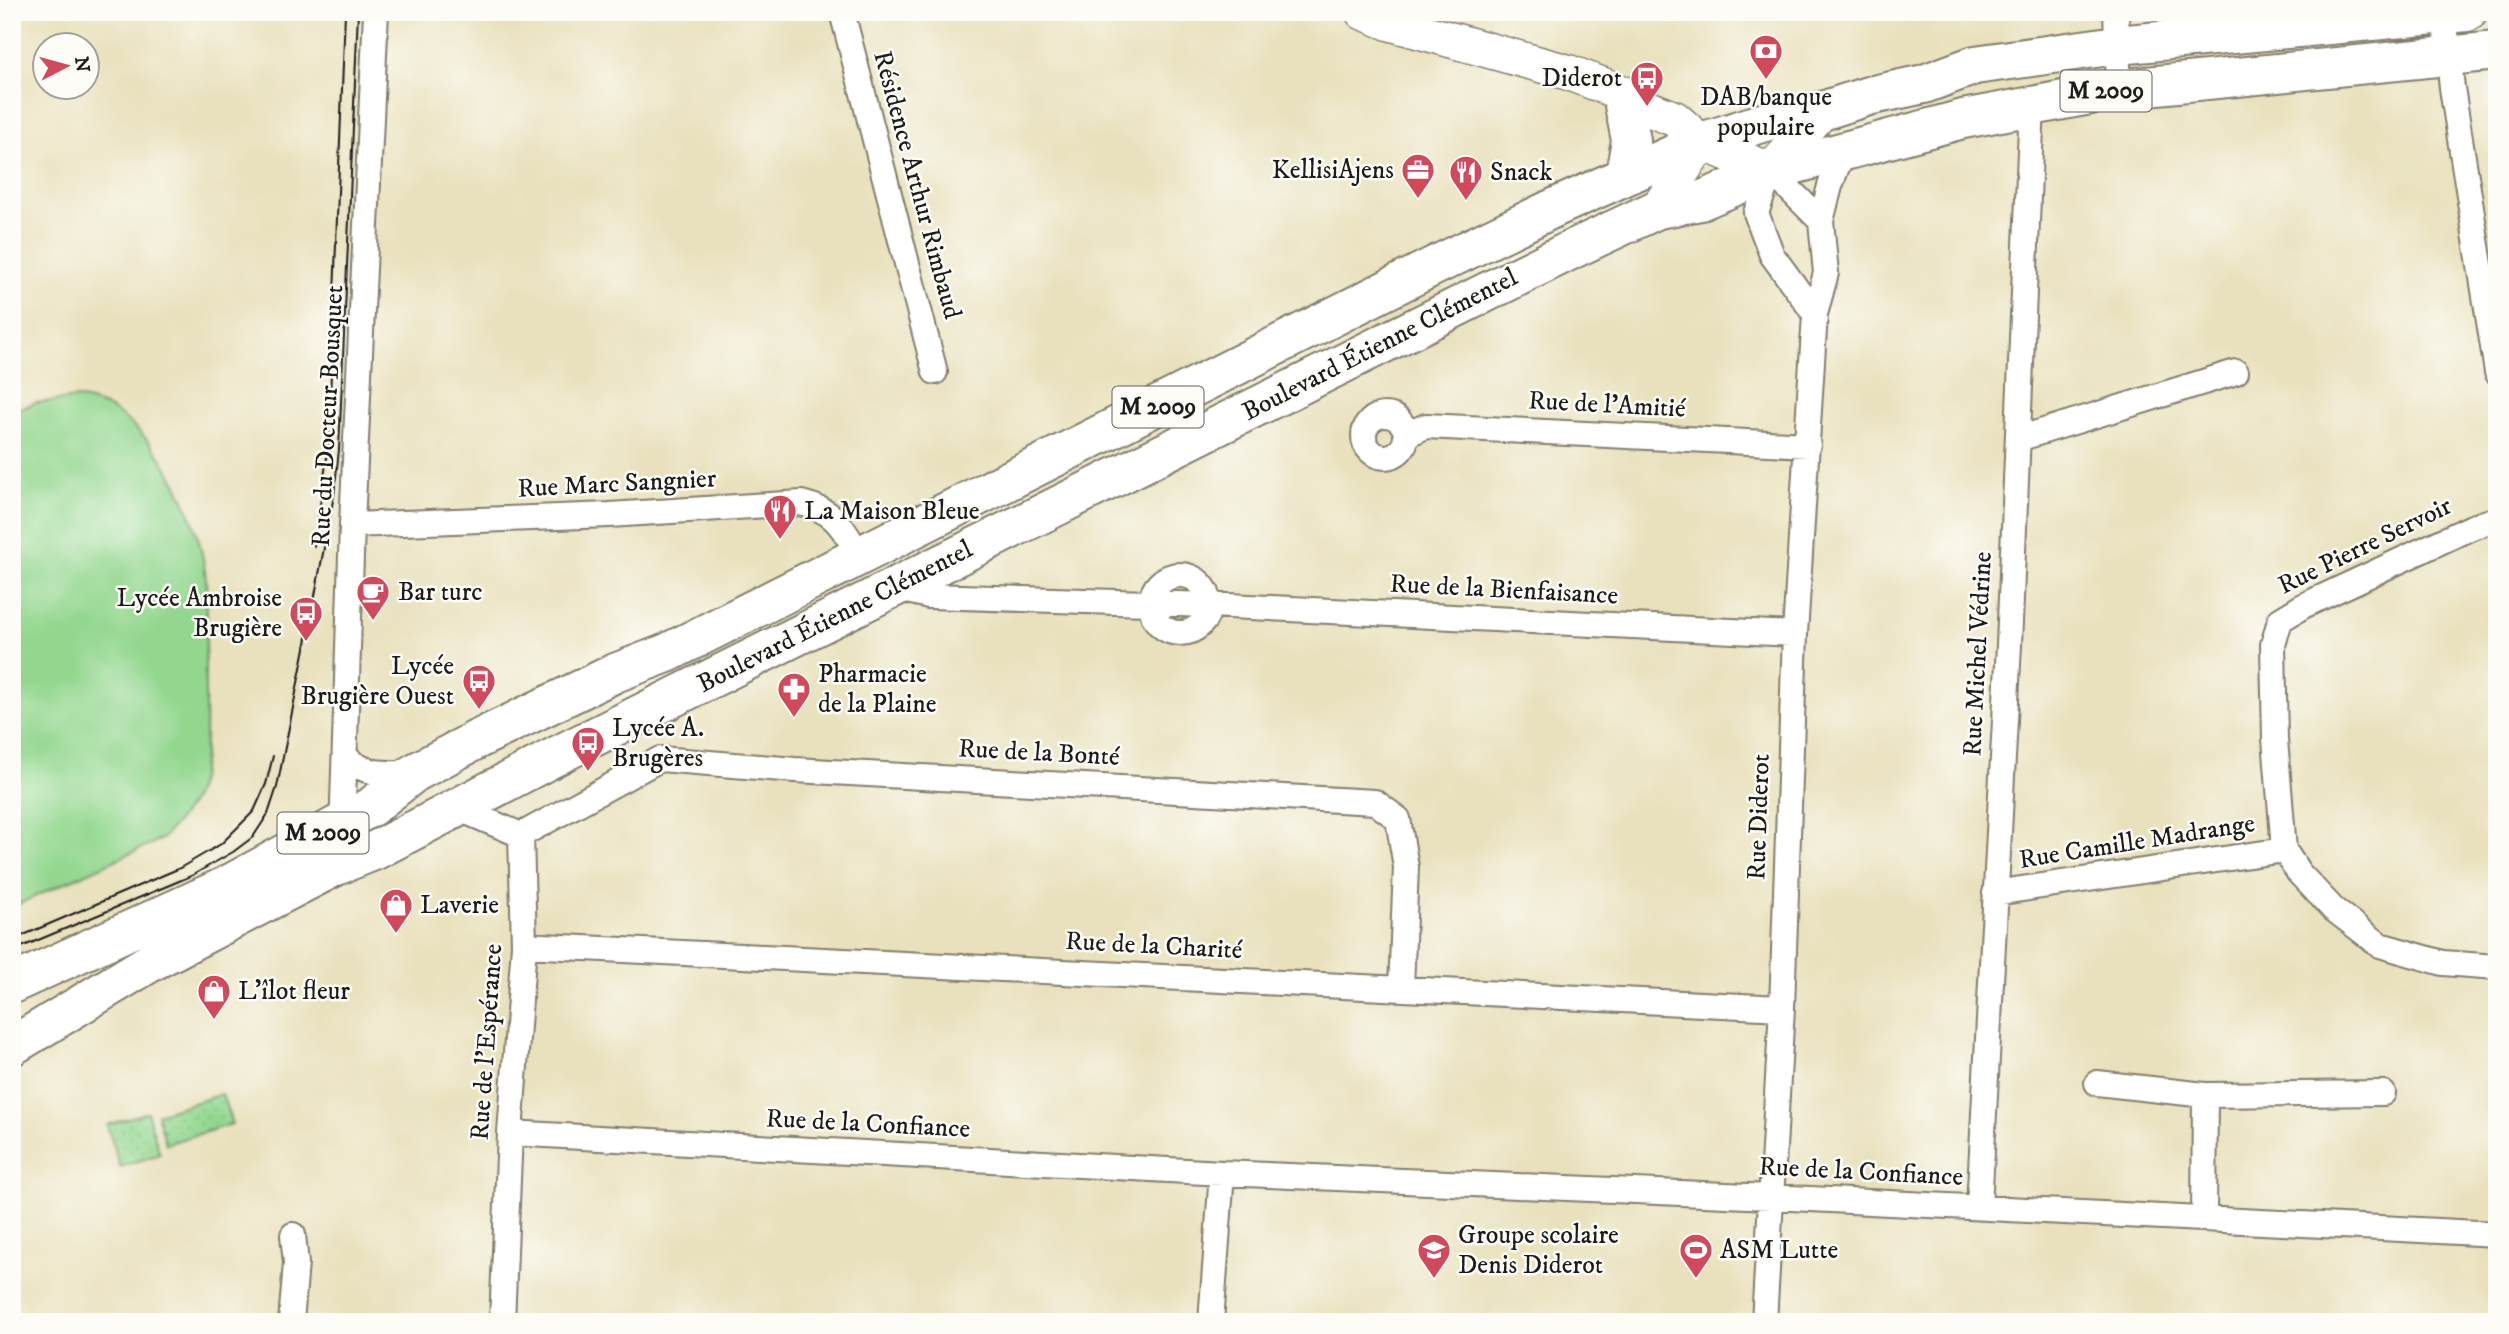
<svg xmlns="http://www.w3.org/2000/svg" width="2509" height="1334" font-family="'IM FELL DW Pica',serif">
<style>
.green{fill:#93d78f;stroke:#587a56;stroke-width:2}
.park{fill:url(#park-dots);stroke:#587a56;stroke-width:2}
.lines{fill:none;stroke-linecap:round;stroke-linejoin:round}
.street-casing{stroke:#827e6c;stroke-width:28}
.secondary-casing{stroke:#827e6c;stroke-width:38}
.primary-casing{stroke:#827e6c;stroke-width:42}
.street{stroke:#fff;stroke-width:24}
.secondary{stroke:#fff;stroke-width:35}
.primary{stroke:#fff;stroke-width:38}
.tram{stroke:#1c1c1c;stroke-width:2}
.labels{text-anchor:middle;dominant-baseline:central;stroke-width:5;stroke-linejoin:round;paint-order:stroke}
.shield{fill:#fdfcf7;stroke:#605f5e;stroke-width:2}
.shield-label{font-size:24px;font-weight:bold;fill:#1c1c1c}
.poi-label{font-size:26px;fill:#1c1c1c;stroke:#fdfcf7;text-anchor:start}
.street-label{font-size:26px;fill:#1c1c1c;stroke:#fdfcf7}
</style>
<defs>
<pattern id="park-dots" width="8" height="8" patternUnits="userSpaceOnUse" patternTransform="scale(1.75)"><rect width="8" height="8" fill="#93d78f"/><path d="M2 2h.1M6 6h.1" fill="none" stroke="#7eb87b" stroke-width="1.8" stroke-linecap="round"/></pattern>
</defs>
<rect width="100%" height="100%" fill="#fdfcf7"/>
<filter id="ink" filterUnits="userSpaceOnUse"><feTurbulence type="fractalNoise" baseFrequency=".0143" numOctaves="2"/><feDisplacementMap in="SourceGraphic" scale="14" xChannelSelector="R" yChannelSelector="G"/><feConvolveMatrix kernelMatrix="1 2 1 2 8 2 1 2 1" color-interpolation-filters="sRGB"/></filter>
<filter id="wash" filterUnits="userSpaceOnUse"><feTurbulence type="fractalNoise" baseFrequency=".00686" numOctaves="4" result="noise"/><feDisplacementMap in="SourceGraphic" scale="28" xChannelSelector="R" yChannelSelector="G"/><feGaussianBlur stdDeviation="1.57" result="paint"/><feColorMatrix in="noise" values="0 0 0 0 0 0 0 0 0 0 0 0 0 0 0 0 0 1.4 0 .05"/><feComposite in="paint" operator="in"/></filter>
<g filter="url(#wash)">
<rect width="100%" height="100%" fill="#e9e1bd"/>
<path class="green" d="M79 398C89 401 100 403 109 408 163 438 200 520 206 579 209 608 205 640 205 670 204 708 210 762 194 797 187 812 173 826 162 839L12 907V412L35 403Z"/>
<path class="park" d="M222 1094 232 1124 166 1144 157 1114Z
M147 1112 160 1154 120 1167 107 1125Z"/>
</g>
<g filter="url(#ink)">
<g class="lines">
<defs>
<path id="street" d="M842 12 935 372
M2116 12 2119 89
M2444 14 2452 88 2497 372
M1815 314 1772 255 1756 213 1771 171 1821 221
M1364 436a21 21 0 1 1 42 0a21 21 0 1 1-42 0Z
M1406 435 1426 426 1808 445
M2018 439 2236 372
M352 525 609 515 801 503C836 511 842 527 860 556
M1151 604a29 29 0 1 1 58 0a29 29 0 1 1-58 0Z
M895 588 929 596 1209 605 1795 634
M346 757C364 776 389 773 414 773
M457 808 521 835 524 945 510 1133 502 1322
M342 833 352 525 376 12
M521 835 660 759 795 770 1375 802 1398 819 1406 867 1401 988
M2284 850 2275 739 2273 645 2280 620 2303 606 2472 527 2497 519
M1995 893 2284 850 2299 873 2333 909 2380 945 2443 963 2497 967
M524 945 1782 1008
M2097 1083 2205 1095 2383 1093
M510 1133 1222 1173 1771 1197 2497 1234
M1979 1207 2009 645 2032 104
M2204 1219 2205 1095
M291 1322 296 1263 293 1235
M1211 1322 1222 1173
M1764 1322 1782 1008 1795 634 1815 314 1826 273 1821 221 1830 186 1843 150"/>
<path id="secondary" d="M1363 12 1390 23 1567 72 1615 90 1647 108 1675 119 1701 142 1771 171 1822 111
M1658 209 1701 142"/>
<path id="primary" d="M1622 95 1631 140 1625 175
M12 984 226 886 371 807 414 773 478 739 615 673 667 653 1432 267 1554 208 1701 142 1775 119 1822 111 1868 96 1924 84 1975 65 2117 45 2467 12
M12 1046 151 962 336 866 376 850 562 753 1575 248 1658 209 1700 201 1771 171 1963 119 2127 88 2497 51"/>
</defs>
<use href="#street" class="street-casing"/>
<use href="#secondary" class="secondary-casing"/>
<use href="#primary" class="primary-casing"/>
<use href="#street" class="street"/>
<use href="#secondary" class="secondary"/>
<use href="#primary" class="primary"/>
<path class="tram" d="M314 546 328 450 345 12
M12 940 180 868 221 844 254 811 266 784 273 756
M12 951 191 876 233 852 253 837 268 814 277 787 306 643 334 495 339 450 358 12"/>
</g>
</g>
<defs>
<symbol id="bank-pin" viewBox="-11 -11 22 30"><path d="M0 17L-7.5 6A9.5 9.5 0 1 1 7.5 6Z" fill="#d1495b" stroke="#fdfcf7"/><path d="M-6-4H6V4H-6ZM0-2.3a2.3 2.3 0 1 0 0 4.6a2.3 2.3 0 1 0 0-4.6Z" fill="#fff"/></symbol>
<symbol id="bus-pin" viewBox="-11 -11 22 30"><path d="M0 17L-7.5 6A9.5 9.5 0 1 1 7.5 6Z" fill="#d1495b" stroke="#fdfcf7"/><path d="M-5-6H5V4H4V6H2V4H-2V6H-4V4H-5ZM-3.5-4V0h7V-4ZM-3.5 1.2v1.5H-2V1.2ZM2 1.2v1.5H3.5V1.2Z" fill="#fff"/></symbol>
<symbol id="office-pin" viewBox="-11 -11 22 30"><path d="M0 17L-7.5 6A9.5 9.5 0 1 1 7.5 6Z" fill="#d1495b" stroke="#fdfcf7"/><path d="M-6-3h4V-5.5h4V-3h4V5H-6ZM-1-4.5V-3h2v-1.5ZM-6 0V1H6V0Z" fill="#fff"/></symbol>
<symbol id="restaurant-pin" viewBox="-11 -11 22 30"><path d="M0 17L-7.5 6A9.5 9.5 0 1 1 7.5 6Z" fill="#d1495b" stroke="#fdfcf7"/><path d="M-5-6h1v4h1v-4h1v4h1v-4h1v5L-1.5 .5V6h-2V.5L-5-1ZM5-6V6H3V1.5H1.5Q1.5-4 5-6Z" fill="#fff"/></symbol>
<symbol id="cafe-pin" viewBox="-11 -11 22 30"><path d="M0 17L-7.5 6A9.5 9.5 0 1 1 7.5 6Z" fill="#d1495b" stroke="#fdfcf7"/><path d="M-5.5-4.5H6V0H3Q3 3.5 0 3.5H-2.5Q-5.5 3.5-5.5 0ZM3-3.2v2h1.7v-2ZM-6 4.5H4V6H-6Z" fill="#fff"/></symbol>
<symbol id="pharmacy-pin" viewBox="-11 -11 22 30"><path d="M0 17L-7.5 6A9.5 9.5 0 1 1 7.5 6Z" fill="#d1495b" stroke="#fdfcf7"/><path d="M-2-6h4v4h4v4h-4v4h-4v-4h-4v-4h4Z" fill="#fff"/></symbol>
<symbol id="shop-pin" viewBox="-11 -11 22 30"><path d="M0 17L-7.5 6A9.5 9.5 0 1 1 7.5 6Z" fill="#d1495b" stroke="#fdfcf7"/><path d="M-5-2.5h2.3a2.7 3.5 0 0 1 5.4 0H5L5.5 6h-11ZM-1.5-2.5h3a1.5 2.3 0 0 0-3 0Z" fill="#fff"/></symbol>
<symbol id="school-pin" viewBox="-11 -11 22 30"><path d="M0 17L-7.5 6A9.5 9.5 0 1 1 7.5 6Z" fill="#d1495b" stroke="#fdfcf7"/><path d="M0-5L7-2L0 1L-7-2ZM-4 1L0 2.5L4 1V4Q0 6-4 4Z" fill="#fff"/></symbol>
<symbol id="stadium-pin" viewBox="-11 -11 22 30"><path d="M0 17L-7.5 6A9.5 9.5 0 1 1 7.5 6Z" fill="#d1495b" stroke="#fdfcf7"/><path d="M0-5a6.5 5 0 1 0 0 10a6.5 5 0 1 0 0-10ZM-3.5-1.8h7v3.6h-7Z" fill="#fff"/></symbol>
</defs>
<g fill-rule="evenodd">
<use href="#bank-pin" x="1747" y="32" width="38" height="52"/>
<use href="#bus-pin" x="1628" y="59" width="38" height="52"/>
<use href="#office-pin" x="1399" y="151" width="38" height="52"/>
<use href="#restaurant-pin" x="1447" y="153" width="38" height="52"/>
<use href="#restaurant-pin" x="761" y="492" width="38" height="52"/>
<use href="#cafe-pin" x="354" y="573" width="38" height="52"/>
<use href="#bus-pin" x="287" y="594" width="38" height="52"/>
<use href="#bus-pin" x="460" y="662" width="38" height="52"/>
<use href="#pharmacy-pin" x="775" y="670" width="38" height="52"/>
<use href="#bus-pin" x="569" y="724" width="38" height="52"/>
<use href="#shop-pin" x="377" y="886" width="38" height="52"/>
<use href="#shop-pin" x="195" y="972" width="38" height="52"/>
<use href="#school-pin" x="1415" y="1231" width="38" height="52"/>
<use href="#stadium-pin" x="1677" y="1231" width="38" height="52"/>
</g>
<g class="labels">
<g class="shield">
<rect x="2060.5" y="70.5" width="91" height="41" rx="5"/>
<rect x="1112.5" y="386.5" width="91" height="41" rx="5"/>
<rect x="277.5" y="812.5" width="91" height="41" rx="5"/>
</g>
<g class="shield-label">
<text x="2106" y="91">M 2009</text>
<text x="1158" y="407">M 2009</text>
<text x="323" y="833">M 2009</text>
</g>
<g class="poi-label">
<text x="1622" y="78" text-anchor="end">Diderot</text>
<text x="1766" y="97" text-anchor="middle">DAB/banque<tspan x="1766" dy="30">populaire</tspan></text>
<text x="1394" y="170" text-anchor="end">KellisiAjens</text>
<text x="1490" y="172">Snack</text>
<text x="804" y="511">La Maison Bleue</text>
<text x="398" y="592">Bar turc</text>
<text x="282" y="598" text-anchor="end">Lycée Ambroise<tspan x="282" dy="30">Brugière</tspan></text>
<text x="454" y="666" text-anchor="end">Lycée<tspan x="454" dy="30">Brugière Ouest</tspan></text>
<text x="818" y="674">Pharmacie<tspan x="818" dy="30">de la Plaine</tspan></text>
<text x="612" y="728">Lycée A.<tspan x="612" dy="30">Brugères</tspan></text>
<text x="420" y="905">Laverie</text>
<text x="238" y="991">L'îlot fleur</text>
<text x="1458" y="1235">Groupe scolaire<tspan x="1458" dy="30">Denis Diderot</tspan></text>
<text x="1720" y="1250">ASM Lutte</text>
</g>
<g class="street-label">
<text transform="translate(917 185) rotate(75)">Résidence Arthur Rimbaud</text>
<text transform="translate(1380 345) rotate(-27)">Boulevard Étienne Clémentel</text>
<text transform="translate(1607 405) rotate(3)">Rue de l'Amitié</text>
<text transform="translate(328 416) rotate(-87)">Rue du Docteur Bousquet</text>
<text transform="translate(617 484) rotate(-3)">Rue Marc Sangnier</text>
<text transform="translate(2365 546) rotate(-26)">Rue Pierre Servoir</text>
<text transform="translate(1504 590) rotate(3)">Rue de la Bienfaisance</text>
<text transform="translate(835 617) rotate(-27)">Boulevard Étienne Clémentel</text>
<text transform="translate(1978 654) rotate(-87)">Rue Michel Védrine</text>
<text transform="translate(1039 753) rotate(3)">Rue de la Bonté</text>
<text transform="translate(1759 817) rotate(-88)">Rue Diderot</text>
<text transform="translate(2137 842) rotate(-9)">Rue Camille Madrange</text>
<text transform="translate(1154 946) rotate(3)">Rue de la Charité</text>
<text transform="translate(487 1042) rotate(-86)">Rue de l'Espérance</text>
<text transform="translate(868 1124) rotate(3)">Rue de la Confiance</text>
<text transform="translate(1861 1172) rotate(3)">Rue de la Confiance</text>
</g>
</g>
<rect width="2509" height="1334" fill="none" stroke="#fdfcf7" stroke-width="42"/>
<g transform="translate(66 66) rotate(84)"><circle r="33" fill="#fdfcf7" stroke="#a3a29f" stroke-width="2"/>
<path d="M0-5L12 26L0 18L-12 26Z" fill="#d1495b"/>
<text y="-10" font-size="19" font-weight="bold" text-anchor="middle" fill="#1c1c1c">N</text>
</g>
</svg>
